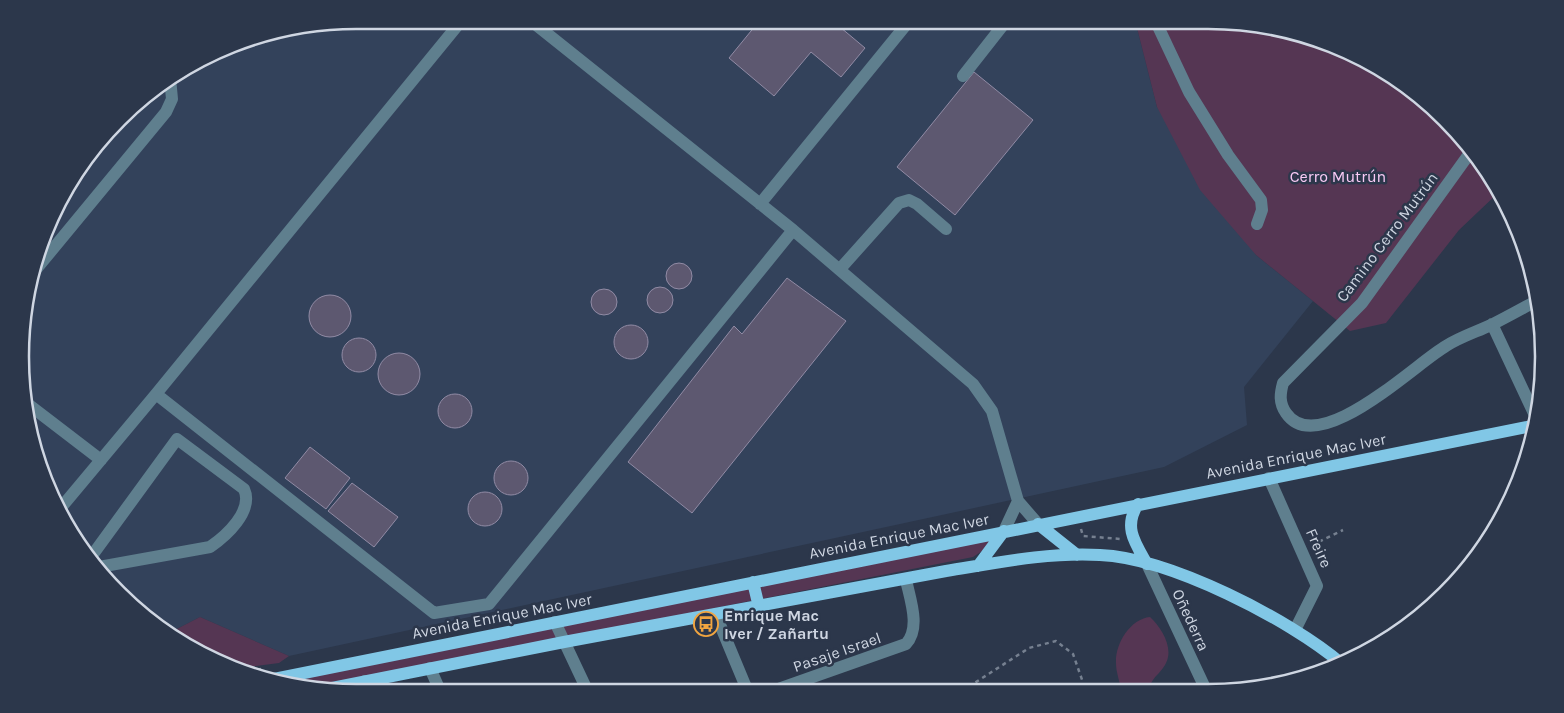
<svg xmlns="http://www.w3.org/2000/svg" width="1564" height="713" font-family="Karla,sans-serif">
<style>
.built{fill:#33425b}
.green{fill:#553653}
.building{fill:#5d5870;stroke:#918ba5}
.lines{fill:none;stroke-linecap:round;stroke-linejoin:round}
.path{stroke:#768090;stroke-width:2.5;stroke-dasharray:4 4;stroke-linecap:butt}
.minor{stroke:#5f7f8e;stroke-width:12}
.major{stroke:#81c7e6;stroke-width:12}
.labels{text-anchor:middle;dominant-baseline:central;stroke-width:5;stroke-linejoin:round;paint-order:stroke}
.park-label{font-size:16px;fill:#f9caf5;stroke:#2c374b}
.street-label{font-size:16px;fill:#cfd6e2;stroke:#2c374b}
.poi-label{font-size:16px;font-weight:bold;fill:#cfd6e2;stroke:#2c374b;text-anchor:start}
.rim{fill:none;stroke:#cfd6e2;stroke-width:2.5}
</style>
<rect width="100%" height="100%" fill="#2c374b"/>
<path class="built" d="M357 20H1135L1157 107 1256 255 1313 301 1244 387 1247 425 1164 467 289 656 200 617 171 632 134 609 65 524 26 422 20 356 26 291 65 189 135 103 189 65 248 38Z"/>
<path class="green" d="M1135 20C1181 20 1226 19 1271 26 1282 28 1293 33 1304 36 1386 61 1459 116 1499 192L1459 230 1386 323 1350 331 1256 255 1200 190 1157 107Z
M992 540 988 547 973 557 309 688 283 684V680Z
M200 617 289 656 279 663 233 669 228 667 171 632Z
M1150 617C1161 627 1174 648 1166 663 1160 675 1152 676 1149 690L1121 691C1120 681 1116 673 1116 663 1115 644 1130 619 1150 617Z"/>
<path class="building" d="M760 20H836L834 22 865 48 841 77 811 52 774 96 729 58Z
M974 72 1033 120 955 215 897 167Z
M666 276a13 13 0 1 1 26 0a13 13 0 1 1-26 0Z
M787 278 846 321 692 513 628 462 734 326 742 334Z
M647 300a13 13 0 1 1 26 0a13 13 0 1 1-26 0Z
M591 302a13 13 0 1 1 26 0a13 13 0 1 1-26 0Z
M309 316a21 21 0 1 1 42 0a21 21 0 1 1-42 0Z
M614 342a17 17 0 1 1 34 0a17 17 0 1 1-34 0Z
M342 355a17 17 0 1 1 34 0a17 17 0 1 1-34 0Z
M378 374a21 21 0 1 1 42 0a21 21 0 1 1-42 0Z
M438 411a17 17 0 1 1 34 0a17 17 0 1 1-34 0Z
M310 447 350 478 326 509 285 478Z
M494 478a17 17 0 1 1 34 0a17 17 0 1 1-34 0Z
M352 483 398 517 374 547 328 511Z
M468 509a17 17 0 1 1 34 0a17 17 0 1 1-34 0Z"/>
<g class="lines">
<path class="path" d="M1081 529 1083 536 1121 539
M1312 545 1343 530
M242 672 261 669
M962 691 1029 648 1056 641 1073 654 1086 691"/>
<path class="minor" d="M530 20 793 230 973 384 992 411 1018 501 1038 524
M1155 20 1189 92 1228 155 1261 200 1262 210 1257 224
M963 76 1007 20
M1472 150 1362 303 1283 383C1280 394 1279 403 1286 413 1318 460 1416 363 1446 346 1460 337 1476 332 1491 325 1507 317 1523 308 1538 300
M760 204 910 20
M840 269 899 203 909 200 917 204 946 229
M33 273 166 112 172 99 170 78
M1492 324 1538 422
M156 394 434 613 489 604 793 230
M24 401 101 460
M1269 478 1317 586 1295 630
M59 510 156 394 462 20
M1004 531 1018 501
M91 557 177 439 244 489C254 511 226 536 210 547L99 567
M1147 564 1206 690
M716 615 748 692
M555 622 588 692
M430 668 441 693
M770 692 906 644C921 628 910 599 906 580
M364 693 365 681"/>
<path class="major" d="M1138 504C1123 527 1135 543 1147 564
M1038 524 1077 555
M978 566 1004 531
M753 582 759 607
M269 680 1537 425
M322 690 564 642 946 571C996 563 1048 552 1100 555 1170 558 1289 619 1342 664"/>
</g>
<defs>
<symbol id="bus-ring" viewBox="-11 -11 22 22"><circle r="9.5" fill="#2c374b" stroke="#f1a540" stroke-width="1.5"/><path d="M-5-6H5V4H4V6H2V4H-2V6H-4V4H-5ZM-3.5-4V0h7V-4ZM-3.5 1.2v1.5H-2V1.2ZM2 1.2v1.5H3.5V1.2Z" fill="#f1a540"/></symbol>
</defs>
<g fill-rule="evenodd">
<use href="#bus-ring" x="692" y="610" width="28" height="28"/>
</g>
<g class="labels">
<g class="park-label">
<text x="1338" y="176">Cerro Mutrún</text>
</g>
<g class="street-label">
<text transform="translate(1387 237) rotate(-53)">Camino Cerro Mutrún</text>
<text transform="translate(1296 456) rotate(-11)">Avenida Enrique Mac Iver</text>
<text transform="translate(899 536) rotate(-11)">Avenida Enrique Mac Iver</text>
<text transform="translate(1319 548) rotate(66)">Freire</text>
<text transform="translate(502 616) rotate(-11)">Avenida Enrique Mac Iver</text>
<text transform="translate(1191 620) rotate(65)">Oñederra</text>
<text transform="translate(837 652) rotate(-19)">Pasaje Israel</text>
</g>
<g class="poi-label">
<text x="724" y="615">Enrique Mac<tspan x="724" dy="18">Iver / Zañartu</tspan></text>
</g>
</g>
<path d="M0 0H1564V713H0ZM356 29H1208A327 327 0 0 1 1535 356V357A327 327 0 0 1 1208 684H356A327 327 0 0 1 29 357V356A327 327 0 0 1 356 29Z" fill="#2c374b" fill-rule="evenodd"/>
<path class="rim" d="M356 29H1208A327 327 0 0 1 1535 356V357A327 327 0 0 1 1208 684H356A327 327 0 0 1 29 357V356A327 327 0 0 1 356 29Z"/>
</svg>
